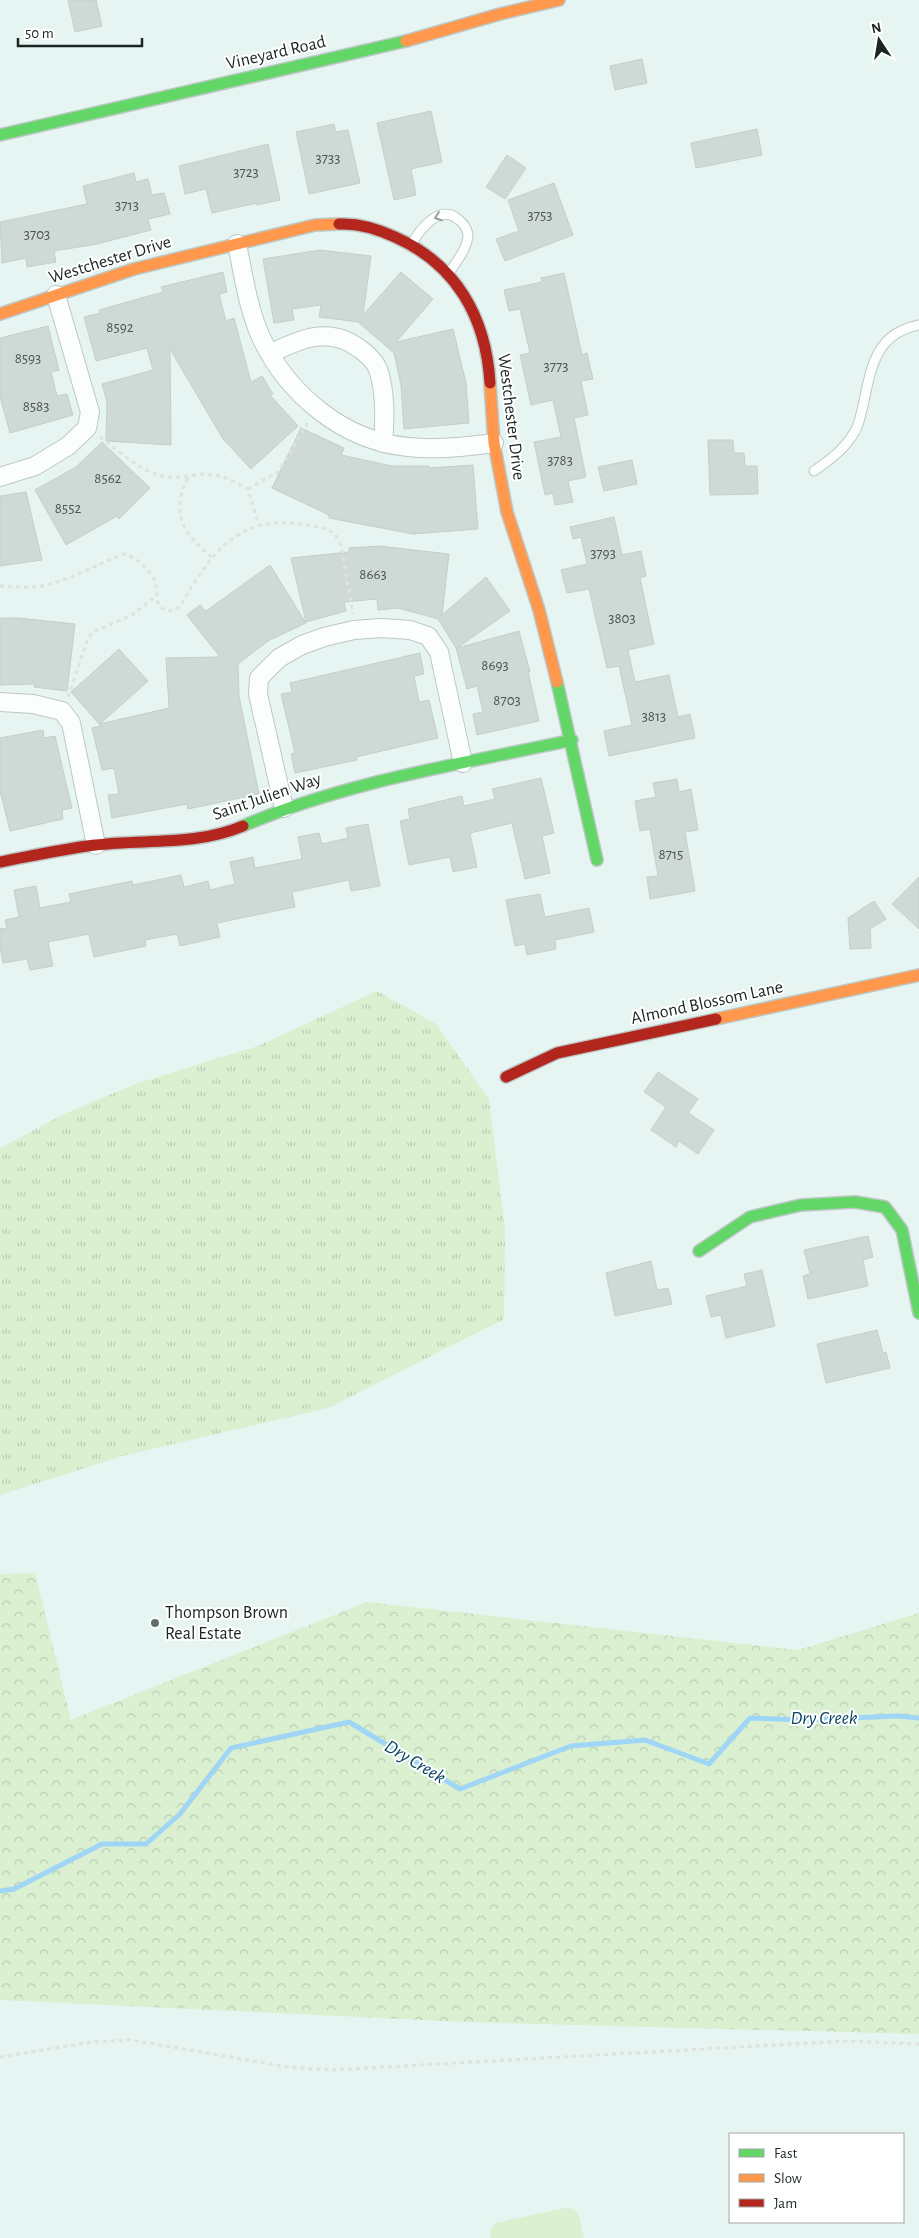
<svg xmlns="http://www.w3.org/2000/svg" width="919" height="2238" font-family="'Alegreya Sans',sans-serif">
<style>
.grass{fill:url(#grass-tufts)}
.forest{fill:url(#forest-crowns)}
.park{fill:#daf0d1}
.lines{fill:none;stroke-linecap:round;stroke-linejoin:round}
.stream{stroke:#9fd6f5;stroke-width:5}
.building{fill:#cfdad7;stroke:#c4cfcb}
.lane-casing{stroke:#bdc8c6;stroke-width:11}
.street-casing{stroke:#bdc8c6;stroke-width:20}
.fast-casing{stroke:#bdc8c6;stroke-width:14}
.slow-casing{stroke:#bdc8c6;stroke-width:14}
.jam-casing{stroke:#bdc8c6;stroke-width:14}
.path{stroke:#dee2e1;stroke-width:3;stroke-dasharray:4 4;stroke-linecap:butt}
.lane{stroke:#fbfefd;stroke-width:9}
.street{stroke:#fbfefd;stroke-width:18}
.fast{stroke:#63d668;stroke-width:11}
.slow{stroke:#ff974d;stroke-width:11}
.jam{stroke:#b3261e;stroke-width:11}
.oneway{stroke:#969c9b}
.poi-dot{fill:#626e6c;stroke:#fff;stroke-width:2}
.labels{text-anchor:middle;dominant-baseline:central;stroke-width:4;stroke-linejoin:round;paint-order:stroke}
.number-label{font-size:15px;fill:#4b5554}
.street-label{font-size:18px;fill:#1b2524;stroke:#fff}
.poi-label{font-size:18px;fill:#1b2524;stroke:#fff;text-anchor:start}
.water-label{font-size:19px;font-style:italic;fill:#094462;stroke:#fff}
</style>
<defs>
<pattern id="grass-tufts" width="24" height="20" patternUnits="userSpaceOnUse" patternTransform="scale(1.25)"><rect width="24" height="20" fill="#daf0d1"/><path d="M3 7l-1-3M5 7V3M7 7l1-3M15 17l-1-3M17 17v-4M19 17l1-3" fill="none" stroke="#baceb3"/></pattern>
<pattern id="forest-crowns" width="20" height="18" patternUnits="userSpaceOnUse" patternTransform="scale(1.25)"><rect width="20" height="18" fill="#daf0d1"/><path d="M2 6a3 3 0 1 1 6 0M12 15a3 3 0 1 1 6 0" fill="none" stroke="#baceb3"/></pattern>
</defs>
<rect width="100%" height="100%" fill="#e6f5f2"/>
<path class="grass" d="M377 991 436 1024 489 1099 505 1230 504 1319 328 1408 126 1455 0 1495V1148L66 1113 138 1083 258 1046Z"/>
<path class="forest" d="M35 1573 71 1720 367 1602 798 1650 919 1613V2034L465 2022 0 2000V1574Z"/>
<path class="park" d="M569 2207 578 2213 584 2238H491L490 2231 496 2223Z"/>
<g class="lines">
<path class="stream" d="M0 1891 14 1889 102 1844H146L180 1814 231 1748 349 1722 460 1789 571 1746 645 1740 709 1764 750 1718 801 1720 898 1716 919 1718"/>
</g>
<path class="building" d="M68 0H96L102 26 75 32Z
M642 59 647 83 615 90 610 66Z
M431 111 442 162 411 169 416 195 394 200 377 123Z
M334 124 336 132 348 130 360 183 309 194 296 132Z
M757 129 762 155 696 168 691 143Z
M268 144 280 200 257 205V203L212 213 206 189 185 194 179 166Z
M507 155 526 168 505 199 486 187Z
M134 173 136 182 148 179 152 195 164 193 170 214 148 219 151 230 97 244 54 251 56 262 27 267 26 258 2 263 0 222 87 204 83 186Z
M554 183 573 235 505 261 496 239 519 231 508 200Z
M320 250 371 256 363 315 401 272 433 299 396 342 453 329 466 383 469 423 404 429 401 385 394 353 358 322 319 317 321 305 292 309 294 320 274 323 263 259Z
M223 272 227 292 219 294 226 321 234 318 251 382 262 376 273 394 270 395 298 426 251 469 223 439 170 349 171 445 106 441 107 402 102 384 153 370 147 348 96 361 84 317 100 313 99 310 163 292 161 287Z
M564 273 582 355 587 353 593 379 581 381 588 415 574 418 586 477 568 481 573 502 555 505 553 493 545 495 534 442 561 437 553 400 531 405 520 355 530 353 520 309 509 311 504 290 542 282 541 278Z
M48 326 59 370 51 372 57 396 67 394 73 415 10 433 0 397V338Z
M301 428 344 448 341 455 392 466H429V468L473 465 478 529 413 534 329 518V515L272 488Z
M708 440H733L734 453H744L745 466H757L758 494 710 495Z
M102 442 150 488 119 519 117 516 66 545 35 490 76 467Z
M632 460 637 484 604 491 598 467Z
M26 492 42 560 0 566V496Z
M614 517 622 555 641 551 646 576 640 578 654 644 628 650 635 682 669 675 678 717 690 714 695 738 609 756 604 731 632 725 619 666 607 668 589 589 567 593 561 570 587 564 581 537 573 539 570 527Z
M379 546 449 554 442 615 486 577 510 611 457 648 519 631 530 672H528L539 721 477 735 473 714 483 712 477 686 467 689 456 648 438 619 398 608 378 610 377 599 344 602 346 611 306 622 291 558 349 552V548Z
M270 565 306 623 268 641 238 664 239 696 259 794 188 809 187 804 112 818 108 795 119 794 114 768 102 770 92 728 101 726 71 692 119 649 148 681 100 724 169 708 166 658 220 657 187 615 200 605 206 611Z
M0 618H18L75 624 67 691 34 687 35 684 0 685Z
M420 653 424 674 414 676 419 702 429 700 438 738 356 757 357 760 295 773 291 754 295 753 281 694 292 692 290 683Z
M43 730 44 738 55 736 72 808 62 810 63 819 10 831 0 791V738Z
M541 778 554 833 542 836 550 873 525 879 512 823 470 833 477 867 453 872 450 857 409 865 400 821 410 819 408 809 462 796 464 806 495 799 492 789Z
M677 779 679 792 691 789 698 830 685 832 695 891 650 899 647 877 658 876 650 829 640 831 635 801 656 797 653 783Z
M368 824 380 886 351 891 349 880 292 892 295 907 217 923 220 937 180 946 177 934 145 940 146 946 94 957 89 934 48 942 53 966 30 970 27 959 3 963 0 946V929L7 928 5 920 19 917 14 890 36 886 40 908 71 902 69 894 132 881 133 885 181 875 184 887 208 881 210 890 235 884 230 862 253 857 255 868 302 859 298 837 319 833 322 844 348 838 346 828Z
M919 877V929L892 904Z
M540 894 545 917 589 908 594 932 555 940 556 949 527 955 525 944 515 946 506 900Z
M874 901 886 919 870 929 871 948 850 949 848 918Z
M658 1072 698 1099 688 1113 714 1130 698 1154 679 1141 676 1147 651 1130 666 1107 644 1092Z
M868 1236 873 1257 863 1260 868 1286 808 1299 803 1276 810 1274 804 1250Z
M651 1261 657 1290 668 1288 672 1304 615 1316 606 1273Z
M762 1270 775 1326 726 1338 721 1315 711 1317 706 1296 747 1286 744 1274Z
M877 1330 883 1353 886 1352 890 1368 826 1383 817 1344Z"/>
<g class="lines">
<defs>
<path id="lane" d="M412 243C421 228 441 202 460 221 464 224 467 230 468 234 468 248 456 262 449 273
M814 471C831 459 845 449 855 431 859 425 860 417 862 410 871 371 873 334 919 325"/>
<path id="street" d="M237 244C243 273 248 308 260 335 286 393 343 441 408 447 436 450 466 447 494 443
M270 354C301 338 330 326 360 349 367 354 375 362 378 369 386 392 385 419 383 443
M0 477 35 466 68 446 87 428 90 412 56 295
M0 702 33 704 62 711 71 723 96 845
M284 808 258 694 259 678 279 658 302 645 324 637 354 630 381 628 410 630 428 636 439 652 463 763"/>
<path id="fast" d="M0 135 406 41
M557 682 597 860
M243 826C347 781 462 764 572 740
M699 1251 750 1217 801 1205 855 1202 885 1207 902 1230 919 1313"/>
<path id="slow" d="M406 41 500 14 559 0
M0 314 134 269 315 225 339 224
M490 383 494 443 507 512 539 610 557 682
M716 1019 919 975"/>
<path id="jam" d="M339 224C358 223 378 229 395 237 456 264 486 317 490 383
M0 862C32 856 63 849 95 845 145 839 196 846 243 826
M506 1077 557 1053 716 1019"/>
</defs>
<use href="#lane" class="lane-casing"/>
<use href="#street" class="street-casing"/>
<use href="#fast" class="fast-casing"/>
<use href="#slow" class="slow-casing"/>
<use href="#jam" class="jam-casing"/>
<path class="path" d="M100 437C119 451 139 470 162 476 177 480 190 475 204 474 221 474 234 481 248 489L259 526
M188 478C170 513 183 534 212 557
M248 489 278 472 308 422
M0 586C10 586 21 588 32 587 64 585 95 564 125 554 136 557 153 572 156 584 158 598 154 613 176 610L181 605C208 558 236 515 298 524 311 525 324 527 335 534L341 545 353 614
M68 697 88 638 93 632 132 615 156 596
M0 2057 92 2042 131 2040 288 2067 332 2070 846 2041 919 2044"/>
<use href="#lane" class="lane"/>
<use href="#street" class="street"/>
<use href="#fast" class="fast"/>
<use href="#slow" class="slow"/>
<use href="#jam" class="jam"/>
</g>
<defs><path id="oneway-chevron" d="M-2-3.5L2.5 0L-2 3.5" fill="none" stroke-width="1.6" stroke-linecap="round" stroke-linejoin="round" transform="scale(1.25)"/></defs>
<use class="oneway" href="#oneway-chevron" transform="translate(438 217) rotate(161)"/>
<circle class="poi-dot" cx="155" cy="1623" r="5"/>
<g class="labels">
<g class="number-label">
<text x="328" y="158">3733</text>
<text x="246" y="172">3723</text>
<text x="127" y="205">3713</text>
<text x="540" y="215">3753</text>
<text x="37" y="234">3703</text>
<text x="120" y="327">8592</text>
<text x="28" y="358">8593</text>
<text x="556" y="366">3773</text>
<text x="36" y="406">8583</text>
<text x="560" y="460">3783</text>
<text x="108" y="478">8562</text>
<text x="68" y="508">8552</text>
<text x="603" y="553">3793</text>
<text x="373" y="574">8663</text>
<text x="622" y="618">3803</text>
<text x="495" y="665">8693</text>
<text x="507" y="700">8703</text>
<text x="654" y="716">3813</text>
<text x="671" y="854">8715</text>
</g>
<g class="street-label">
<text transform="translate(276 53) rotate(-13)">Vineyard Road</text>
<text transform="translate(110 260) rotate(-17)">Westchester Drive</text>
<text transform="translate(511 417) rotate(83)">Westchester Drive</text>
<text transform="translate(267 797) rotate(-19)">Saint Julien Way</text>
<text transform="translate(707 1003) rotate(-12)">Almond Blossom Lane</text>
</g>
<g class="poi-label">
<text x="165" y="1613">Thompson Brown<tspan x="165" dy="21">Real Estate</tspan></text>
</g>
<g class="water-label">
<text x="824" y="1718">Dry Creek</text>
<text transform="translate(415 1762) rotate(31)">Dry Creek</text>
</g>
</g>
<rect x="729" y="2133" width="175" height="90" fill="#ffffff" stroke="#a4a8a7"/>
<rect x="739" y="2149" width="25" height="8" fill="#63d668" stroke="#a4a8a7"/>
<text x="774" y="2158" font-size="15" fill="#1b2524">Fast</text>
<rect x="739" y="2174" width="25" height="8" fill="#ff974d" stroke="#a4a8a7"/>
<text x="774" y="2183" font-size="15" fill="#1b2524">Slow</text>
<rect x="739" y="2199" width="25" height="8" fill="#b3261e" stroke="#a4a8a7"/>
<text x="774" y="2208" font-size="15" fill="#1b2524">Jam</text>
<g transform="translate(879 40) rotate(348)" stroke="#ffffff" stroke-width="4" paint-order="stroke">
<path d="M0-4L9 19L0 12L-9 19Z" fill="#1b2524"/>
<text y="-8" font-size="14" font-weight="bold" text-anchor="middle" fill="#1b2524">N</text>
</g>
<path d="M18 38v8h124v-8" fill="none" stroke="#1b2524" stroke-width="2.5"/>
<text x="25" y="38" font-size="15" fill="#1b2524" stroke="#ffffff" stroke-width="4" paint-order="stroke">50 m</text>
</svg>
